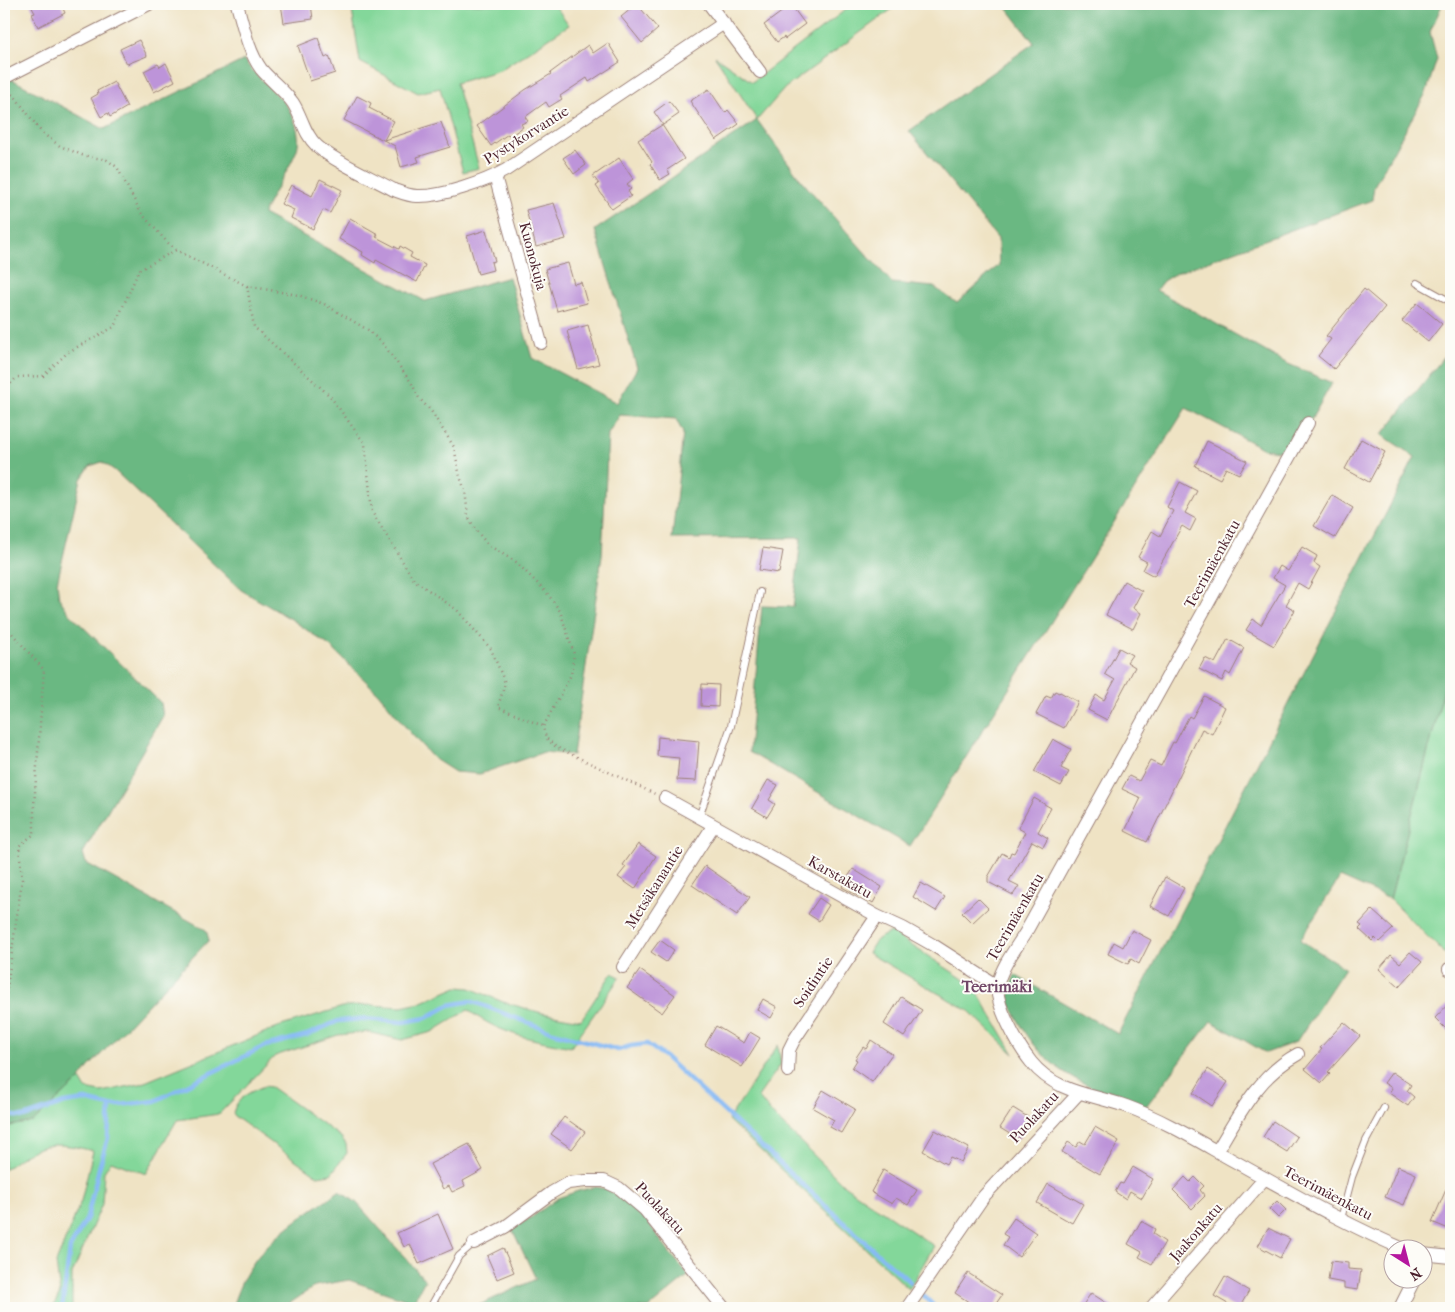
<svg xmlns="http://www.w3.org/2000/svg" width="1455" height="1312" font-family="'IM FELL French Canon',serif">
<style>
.green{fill:#83d79a;stroke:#667b62}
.forest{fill:#6ab882;stroke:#5a6c56}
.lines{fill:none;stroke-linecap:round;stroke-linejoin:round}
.stream{stroke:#87baf4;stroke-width:4.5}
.building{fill:#bd94d9}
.lane-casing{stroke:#9c8178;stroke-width:8}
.street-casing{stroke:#9c8178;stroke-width:14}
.path{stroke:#9c8178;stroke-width:2.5;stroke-dasharray:1 4;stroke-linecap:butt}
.lane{stroke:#fff;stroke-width:6}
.street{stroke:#fff;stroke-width:12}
.labels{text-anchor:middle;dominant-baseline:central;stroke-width:4;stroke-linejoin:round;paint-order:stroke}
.street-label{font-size:15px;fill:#4a1f2b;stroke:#fdfcf7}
.neighbourhood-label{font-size:16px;font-weight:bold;fill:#724868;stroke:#fdfcf7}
</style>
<rect width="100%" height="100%" fill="#fdfcf7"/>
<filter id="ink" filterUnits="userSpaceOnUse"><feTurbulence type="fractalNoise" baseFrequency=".02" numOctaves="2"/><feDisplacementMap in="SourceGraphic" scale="10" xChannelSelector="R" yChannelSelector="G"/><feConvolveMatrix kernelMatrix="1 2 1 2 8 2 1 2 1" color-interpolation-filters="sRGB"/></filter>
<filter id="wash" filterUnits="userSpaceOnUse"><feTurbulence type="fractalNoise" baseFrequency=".0096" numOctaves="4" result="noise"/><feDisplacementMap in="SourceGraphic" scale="20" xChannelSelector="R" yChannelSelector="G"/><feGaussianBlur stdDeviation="1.12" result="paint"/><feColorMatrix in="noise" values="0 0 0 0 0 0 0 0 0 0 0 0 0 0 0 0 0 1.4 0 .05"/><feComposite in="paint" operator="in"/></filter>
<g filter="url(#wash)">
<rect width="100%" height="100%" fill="#efe3c4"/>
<path class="green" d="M351 4H554L569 25 500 70 456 83 479 168 463 172 440 88 418 93 360 62Z
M853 4H899L785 88 757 120 715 56 752 82Z
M1451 662V960L1390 899Z
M891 932 974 986 1014 1054 969 1011 868 953 877 939Z
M612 973 620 977 571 1047C531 1039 501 1035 468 1010L432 1032 402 1040 367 1032 338 1035 275 1056 219 1114 177 1120 146 1174 111 1161 104 1172 102 1204 72 1274V1308H52L60 1294 56 1263 81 1201 93 1151C50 1140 38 1143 4 1170V1127L33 1122 80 1079 86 1089 101 1092 140 1084 278 1027 346 1006 371 1005 401 1007 420 1003 457 987 470 988 503 1002 542 1013 581 1020Z
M778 1045 781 1064 758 1097 775 1117 845 1186 934 1246 909 1289 728 1120Z
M264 1086 271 1087 341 1137 346 1144 347 1153 331 1174 318 1176 234 1116 233 1113C237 1097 250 1092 264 1086Z"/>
<path class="forest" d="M1004 4H1238L1245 8 1248 4H1439L1442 5 1430 32 1437 59 1426 93 1374 186 1372 200 1176 273 1163 281 1156 290 1286 363 1332 383 1292 453 1264 449 1186 408 910 846 749 752 762 606 793 607 801 538 672 539 683 433 676 419 620 415 608 434 602 556 573 755 544 752 480 774 455 772 433 758 408 730 379 694 331 647 291 619 241 590 114 470 102 462 90 466 81 479 57 583 59 598 69 613 161 703 163 716 83 853 86 863 206 930 209 940 88 1068 80 1079 33 1122 4 1127V75L104 129 244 60C255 75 268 85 281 99 293 111 303 136 296 152 287 174 272 193 263 214L425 301 509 277 532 358 617 403 637 368 595 230 757 120 801 180 892 283 934 287 957 303 999 265 998 239 909 131 1034 43Z
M1451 348V662L1390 899 1340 877 1300 940 1345 968 1296 1042 1266 1053 1211 1021 1144 1109C1092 1086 1051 1078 1021 1025 1009 1004 1006 998 1015 975L1118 1034 1415 457 1382 435Z
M595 1187 606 1189 619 1196 648 1222 668 1251 689 1275 649 1308H473L536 1279 512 1229 532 1217 558 1198 578 1191Z
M339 1191 356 1202 425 1280 413 1302 349 1280 315 1286 283 1308H232C249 1248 290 1225 339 1191Z"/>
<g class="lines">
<path class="stream" d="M4 1115 24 1117 65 1103 85 1100 110 1106 155 1101 265 1046 307 1035 338 1021 363 1019 403 1022 426 1018 449 1005 471 1001 553 1032 618 1050 631 1046 647 1044 665 1057 877 1253 910 1282
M922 1294 936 1308
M62 1308 70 1248 87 1218 99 1168 108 1138 110 1106"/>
</g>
<g id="blocks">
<path class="building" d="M30 4H61L65 13 38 27 32 14 35 13Z
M281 4H311L313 19 284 23Z
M637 4 658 29 642 43 621 17Z
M791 5 805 24 785 39 784 37 777 42 764 25Z
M318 38 325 58 329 56 335 73 310 81 298 46Z
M139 40 147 56 127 64 120 49Z
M608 43 620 62 589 82 587 78 560 96 562 99 549 107 546 102 525 117 528 121 521 124 523 127 510 136 508 134 491 146 477 126 525 90 551 74 550 73 588 45 593 53Z
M166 63 175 81 154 92 144 71 158 64 160 67Z
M114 82 127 107 110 117 108 113 101 117 91 98 98 94 97 91Z
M709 89 725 113 728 110 739 124 716 140 690 101Z
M357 96 371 103 369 108 394 121 384 140 441 122 450 147 417 157 419 162 401 167 395 146 344 120Z
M669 101 679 114 663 125 654 112Z
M662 125 684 159 667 170 670 174 660 180 650 164 652 162 638 140Z
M575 150 586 165 574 174 563 158Z
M619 158 633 179 627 184 631 189 628 191 631 196 612 209 596 186 599 184 593 176Z
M320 179 342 190 330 213 323 210 313 229 291 218 294 210 281 204 291 185 312 196Z
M554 203 566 239 536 247 526 210Z
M350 218 378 234 376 237 399 249 400 246 412 253 410 257 425 265 417 282 376 260 375 263 362 255 363 252 339 239Z
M486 230 495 261 491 262 493 270 478 274 467 236Z
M568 263 574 284 581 282 587 303 557 311 545 269Z
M1364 289 1385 307 1334 369 1318 356 1331 339 1326 336Z
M1417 303 1442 324 1428 342 1402 321Z
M588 325 599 364 578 369 567 331Z
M1361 439 1385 452 1369 482 1345 469Z
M1207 441 1247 461 1239 474 1226 468 1220 479 1195 466Z
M1180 482 1197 491 1185 513 1196 519 1190 531 1182 526 1154 576 1143 570 1147 562 1138 557 1152 531 1160 536 1173 511 1167 507Z
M1332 495 1353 508 1335 538 1314 526Z
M1302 547 1317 556 1314 563 1320 567 1308 589 1298 583 1286 605 1295 610 1274 646 1246 630 1253 619 1261 625 1285 585 1273 578 1280 566 1288 571Z
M763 548 783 551 779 573 759 570Z
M1124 581 1142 591 1133 608 1141 613 1133 629 1106 615Z
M1228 639 1244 648 1230 675 1226 672 1222 681 1199 669 1205 658 1215 663Z
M1119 648 1132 655 1127 662 1135 667 1107 720 1088 710 1096 695 1104 700 1115 680 1105 674Z
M702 684 719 685 718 707 701 706Z
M1055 691 1059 693 1060 692 1078 702 1064 728 1036 714 1046 696 1051 698Z
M1204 696 1225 707 1212 734 1202 729 1147 842 1125 831 1141 798 1122 789 1129 776 1139 781 1150 761 1161 766 1173 742 1175 743 1189 716 1192 718Z
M658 737 699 741 696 781 677 780 679 758 657 756Z
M1053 739 1071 749 1061 768 1069 772 1061 786 1034 772Z
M768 780 778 785 769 800 775 804 767 817 752 808Z
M1034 798 1051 808 1038 832 1048 838 1043 847 1032 841 1009 881 1019 886 1013 895 988 882V877L1002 853 1009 857 1011 852 1014 853 1025 832 1018 828Z
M638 844 656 856 635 889 618 877 626 867 623 865Z
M705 866 750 897 737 915 692 885Z
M853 869 882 887 873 903 859 894 858 896 842 887Z
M1165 877 1184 888 1169 916 1150 906Z
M921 883 945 897 936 911 913 897Z
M819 898 829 905 819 921 808 914Z
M978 898 988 908 972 923 962 913Z
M1372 910 1393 929 1379 942 1375 938 1372 941 1359 929 1362 926 1359 924Z
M1132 930 1151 940 1139 964 1131 959 1128 964 1108 954 1114 942 1123 947Z
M660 940 674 950 666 962 651 952Z
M1410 952 1422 962 1399 987 1379 969 1391 955 1400 963Z
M640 970 675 995 662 1013 627 988Z
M901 997 922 1010 904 1037 884 1024Z
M763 999 777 1007 771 1018 757 1010Z
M1451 1001V1034L1435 1018Z
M1344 1022 1360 1036 1328 1072 1330 1074 1322 1083 1305 1069 1322 1049 1320 1048Z
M716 1026 744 1043 750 1032 760 1038 742 1067 705 1045Z
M871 1040 892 1054 872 1082 852 1068 857 1060 855 1059 863 1047 866 1049Z
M1208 1069 1228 1082 1212 1106 1193 1093Z
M1392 1072 1411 1085 1407 1091 1414 1097 1408 1106 1389 1093 1392 1088 1384 1083Z
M823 1090 855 1109 841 1133 830 1127 834 1120 813 1108Z
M1013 1108 1031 1119 1018 1139 1000 1128Z
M564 1117 585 1132 572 1149 551 1134Z
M1273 1121 1297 1137 1287 1152 1263 1137Z
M1095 1127 1119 1141 1100 1174 1062 1152 1068 1142 1076 1147 1080 1141 1085 1144Z
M935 1130 969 1148 961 1162 950 1157 946 1164 923 1151Z
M469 1144 483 1170 463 1181 465 1186 452 1192 449 1186 443 1189 430 1164Z
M1398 1166 1416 1174 1404 1205 1385 1197Z
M1133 1167 1153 1179 1142 1198 1130 1191 1126 1199 1115 1192 1120 1183 1123 1184Z
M883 1170 917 1190 908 1205 896 1198 892 1204 871 1192Z
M1185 1177 1190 1182 1195 1177 1204 1186 1200 1190 1205 1196 1192 1209 1173 1190Z
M1451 1178V1230L1432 1222Z
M1048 1184 1083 1204 1072 1223 1037 1203Z
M1277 1201 1286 1210 1278 1218 1269 1209Z
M438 1214 453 1249 419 1264 410 1244 404 1247 397 1233Z
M1014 1218 1036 1233 1019 1257 1003 1245 1008 1237 1003 1234Z
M1141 1221 1155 1229 1153 1234 1165 1242 1152 1264 1139 1257 1142 1252 1128 1244Z
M1268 1228 1290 1239 1280 1258 1258 1246Z
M503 1248 514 1272 497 1279 487 1256Z
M1331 1261 1348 1263V1269L1361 1270 1358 1290 1344 1288V1283L1328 1280Z
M968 1273 1002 1295 993 1308H978L955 1293Z
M1225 1277 1249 1291 1239 1308H1235L1214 1296Z
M1091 1293 1114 1308H1081Z"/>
</g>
</g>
<g filter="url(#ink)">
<use href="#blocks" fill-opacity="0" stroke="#9c8178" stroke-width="1"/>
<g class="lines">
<defs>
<path id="lane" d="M1417 283 1451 302
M699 817 731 726 760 592
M1341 1219 1352 1177 1366 1141 1384 1108
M430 1308 459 1256 474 1243"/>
<path id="street" d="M237 4C243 25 248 51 261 69 271 81 284 90 293 103 302 117 304 134 317 146 335 162 372 178 394 190 402 193 409 196 417 196 441 197 485 182 506 170L724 23
M709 4 760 72
M4 78 149 4
M495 176 541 343
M1308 423 1027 930C1017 947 1003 964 998 983 993 1002 1019 1047 1031 1062 1056 1093 1091 1094 1126 1106 1164 1120 1198 1141 1234 1161 1290 1192 1346 1225 1406 1250
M665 798 877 916 903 928 933 945 997 986
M623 967 713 826
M1449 969 1451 970
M788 1071 789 1050 794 1040 877 916
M1217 1151C1239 1114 1259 1075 1298 1054
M474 1243 505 1227 551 1193 568 1183 586 1181H604L619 1188 645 1210 724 1308
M1422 1254 1451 1257
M907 1308 984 1196 1079 1093
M1151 1308 1265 1178
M1400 1308 1414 1280"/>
</defs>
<use href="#lane" class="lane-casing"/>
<use href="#street" class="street-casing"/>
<path class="path" d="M8 91 16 98 42 133 60 146 82 155 107 160 117 167 141 213 167 242 176 250 247 286 298 295 324 304 368 330 383 344 411 382 419 398 431 411 454 447 460 477 465 490 468 516 475 529 488 545 516 562 547 593 560 611 574 654 571 675 543 727 546 738 556 747 655 794
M247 286 254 327 330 396 365 444 372 512 414 580 457 610 491 649 505 683 498 707 543 726
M4 391 17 377 43 376 68 352 114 327 139 270 176 250
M4 628 10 631 44 670 34 806V834L19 846 22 879 4 1009"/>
<use href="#lane" class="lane"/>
<use href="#street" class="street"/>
</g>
</g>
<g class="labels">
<g class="street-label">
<text transform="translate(526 135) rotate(-32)">Pystykorvantie</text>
<text transform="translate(533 256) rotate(75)">Kuonokuja</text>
<text transform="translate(1212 564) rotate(-61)">Teerimäenkatu</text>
<text transform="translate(840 877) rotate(29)">Karstakatu</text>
<text transform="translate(654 887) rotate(-58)">Metsäkanantie</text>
<text transform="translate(1015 917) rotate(-60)">Teerimäenkatu</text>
<text transform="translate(813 982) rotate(-56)">Soidintie</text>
<text transform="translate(1034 1117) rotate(-47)">Puolakatu</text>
<text transform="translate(1328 1193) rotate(28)">Teerimäenkatu</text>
<text transform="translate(660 1208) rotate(47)">Puolakatu</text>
<text transform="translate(1196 1232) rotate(-49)">Jaakonkatu</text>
</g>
<g class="neighbourhood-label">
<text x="997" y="986">Teerimäki</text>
</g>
</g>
<rect width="1455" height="1312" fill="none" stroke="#fdfcf7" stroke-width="20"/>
<g transform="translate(1408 1264) rotate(144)"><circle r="24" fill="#fdfcf7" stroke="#b5a4a5"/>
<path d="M0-4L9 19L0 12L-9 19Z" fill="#b5179e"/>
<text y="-8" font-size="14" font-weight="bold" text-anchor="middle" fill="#4a1f2b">N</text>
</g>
</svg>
